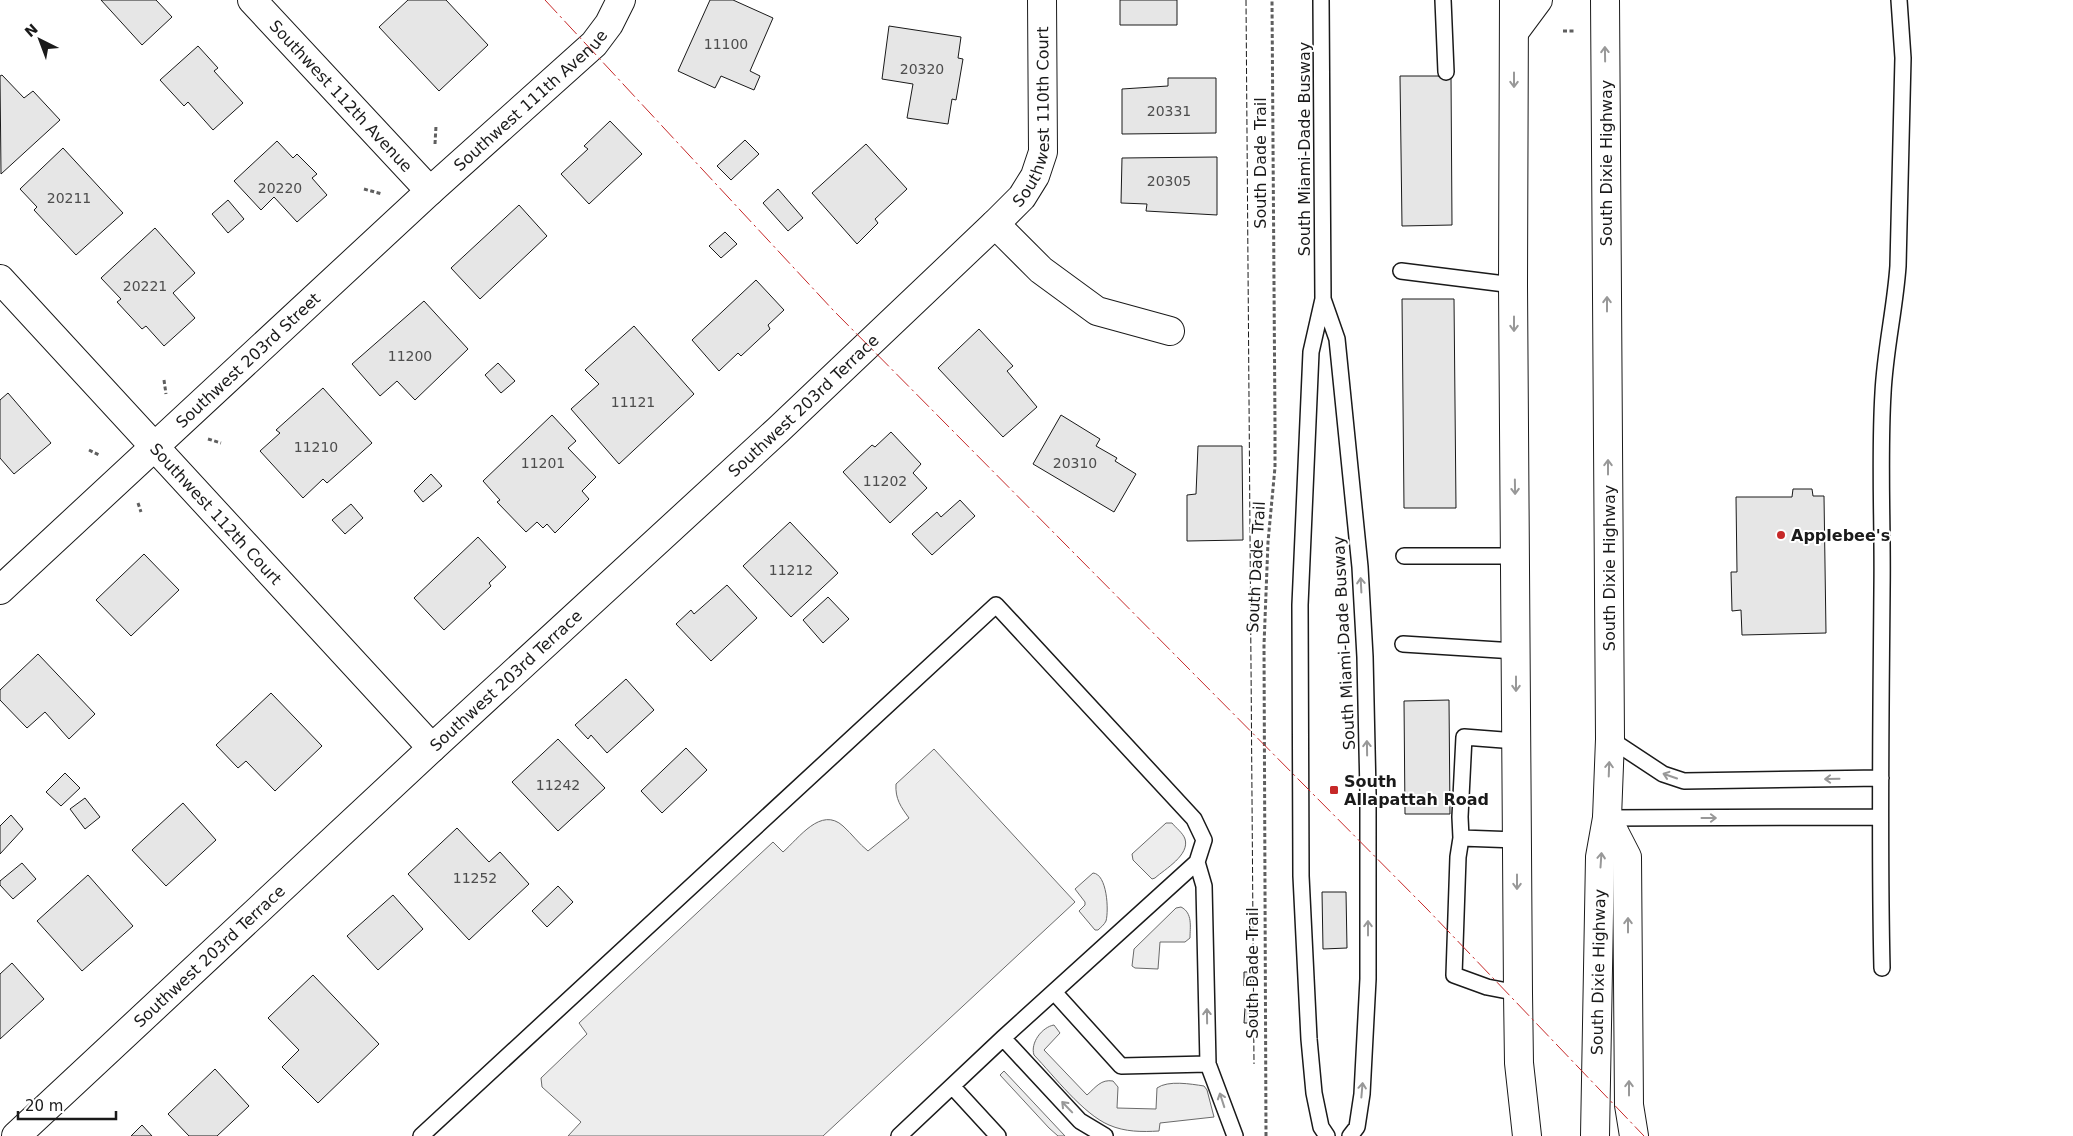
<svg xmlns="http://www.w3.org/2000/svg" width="2073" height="1136" font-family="'DejaVu Sans',sans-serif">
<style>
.green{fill:#ededed;stroke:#6a6a6a}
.building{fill:#e6e6e6;stroke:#1a1a1a}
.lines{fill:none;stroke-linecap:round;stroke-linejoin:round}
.service-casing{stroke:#1a1a1a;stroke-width:18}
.minor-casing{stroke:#1a1a1a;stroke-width:30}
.trunk-casing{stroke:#1a1a1a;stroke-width:30}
.path{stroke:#5f5f5f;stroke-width:3;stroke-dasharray:4 2.5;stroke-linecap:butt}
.service{stroke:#fff;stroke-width:15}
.minor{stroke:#fff;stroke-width:28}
.trunk{stroke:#fff;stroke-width:28}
.fence{stroke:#1a1a1a;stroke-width:1;stroke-dasharray:6 2.5;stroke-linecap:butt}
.power{stroke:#c62828;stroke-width:1;stroke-dasharray:18 4 2.5 4;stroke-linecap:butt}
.oneway{stroke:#989898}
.poi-dot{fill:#c62828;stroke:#fff;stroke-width:2}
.labels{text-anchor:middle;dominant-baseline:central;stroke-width:4;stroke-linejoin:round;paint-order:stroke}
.number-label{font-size:14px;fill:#4d4d4d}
.street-label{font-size:16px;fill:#1a1a1a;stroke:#fff}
.poi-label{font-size:16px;font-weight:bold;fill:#1a1a1a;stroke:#fff;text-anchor:start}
</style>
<rect width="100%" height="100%" fill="#fff"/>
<path class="green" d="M934 749 1075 902 823 1136H568L581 1122 542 1087 541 1078 587 1034 579 1023 773 842 783 852C799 838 821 806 843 826 852 834 859 844 868 851L909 818C901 807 895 799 896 784Z
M1166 823H1172C1176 828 1183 833 1185 839 1190 855 1165 869 1155 878L1152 879 1133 860 1132 854Z
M1093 873C1107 874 1109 910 1106 921 1104 925 1101 927 1098 930H1095L1079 911 1085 905V902L1075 889Z
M1181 907C1193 913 1190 927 1190 938L1185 942H1160L1158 969 1135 968 1132 966 1134 949 1176 908Z
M1054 1025 1060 1033 1044 1050 1087 1095C1096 1087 1101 1079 1113 1081L1118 1087 1117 1108 1156 1109 1157 1088C1168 1080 1191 1084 1204 1086L1207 1090 1214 1117 1160 1123 1159 1131C1142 1132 1125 1132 1109 1125 1083 1114 1054 1076 1034 1055 1030 1043 1042 1027 1054 1025Z
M1004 1071 1065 1136H1058L1049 1128 1000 1075Z"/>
<path class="building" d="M101 0H156L172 17 142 45Z
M408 0H446L488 45 439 91 379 27Z
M710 0H733L773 18 750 71 760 76 754 90 721 76 715 88 678 71Z
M1120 0H1177V25H1120Z
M889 26 961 37 958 58 963 59 956 100 952 99 948 124 907 118 913 84 882 79Z
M198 46 218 68 214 71 243 103 213 130 188 102 184 106 160 80Z
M2 75 24 98 33 91 60 120 1 174 0 76Z
M1400 76H1451L1452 225 1402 226Z
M1168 78H1216V133L1122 134V89L1168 86Z
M610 121 642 154 589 204 561 174 588 149 584 146Z
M745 140 759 154 731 180 717 166Z
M277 141 293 158 297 154 317 174 312 178 327 195 297 222 274 197 261 210 234 181Z
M866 144 907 189 875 219 878 223 857 244 812 193Z
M63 148 123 213 76 255 34 210 37 207 20 189Z
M1217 157V215L1146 211 1147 204 1121 203 1122 158Z
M778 189 803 218 788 231 763 203Z
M228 200 244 219 228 233 212 214Z
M519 205 547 236 480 299 451 268Z
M155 228 195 273 173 293 195 318 164 346 146 326 142 329 117 302 121 299 101 278Z
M725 232 737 244 721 258 709 246Z
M756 280 784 310 768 325 770 329 741 356 738 353 719 371 692 340Z
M1402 299H1454L1456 508H1404Z
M424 301 468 349 415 400 397 381 380 396 352 364Z
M634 326 694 394 619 464 571 409 599 384 585 370Z
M979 329 1013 366 1007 371 1037 407 1003 437 938 368Z
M498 363 515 381 501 393 485 375Z
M323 388 372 443 327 483 323 479 303 498 260 451 280 433 276 430Z
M8 393 51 443 14 474 0 458V400Z
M552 415 576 441 568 448 596 477 582 491 589 499 555 533 547 524 543 528 537 522 526 532 497 502 500 500 483 481Z
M1061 415 1100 439 1096 446 1117 458 1115 461 1136 474 1114 512 1033 464Z
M891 432 921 464 913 473 927 488 890 523 843 472 872 445 875 447Z
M1198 446H1242L1243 540 1187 541V495L1196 494Z
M431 474 442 486 423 502 414 491Z
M1793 489H1812L1813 496H1824L1826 633 1742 635 1741 610 1732 611 1731 572H1737L1736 497H1792Z
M960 500 975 516 932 555 912 534 937 512 941 517Z
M351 504 363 518 345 534 332 520Z
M790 522 838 573 791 617 743 566Z
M478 537 506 567 489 583 491 586 444 630 414 598Z
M144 554 179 590 131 636 96 600Z
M727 585 757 618 711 661 676 624 691 610 694 614Z
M828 597 849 619 823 643 803 620Z
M38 654 95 714 69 739 45 712 27 728 0 700V690Z
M626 679 654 710 607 753 591 735 588 739 575 725Z
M271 693 322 746 275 791 246 761 238 768 216 745Z
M1449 700 1450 814H1405L1404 701Z
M558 739 605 788 558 831 512 782Z
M686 748 707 770 662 813 641 791Z
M65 773 80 788 61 806 46 792Z
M85 798 100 817 85 829 70 809Z
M183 803 216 840 166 886 132 850Z
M11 815 23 829 0 854V826Z
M457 828 489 862 500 852 529 884 469 940 408 874Z
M22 863 36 879 13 899 0 885V881Z
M88 875 133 926 82 971 37 921Z
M558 886 573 902 547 927 532 911Z
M1322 892H1346L1347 948 1323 949Z
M393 895 423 929 378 970 347 936Z
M12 963 44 999 0 1039V974Z
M1244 972H1250L1251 986H1244Z
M313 975 379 1044 318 1103 282 1067 299 1050 268 1018Z
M1245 1008H1250V1023H1244Z
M215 1069 249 1106 217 1136H189L168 1114Z
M142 1125 152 1136H131Z"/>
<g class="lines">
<defs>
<path id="service" d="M1321 0 1323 299
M1443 0 1446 72
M1401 271 1513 285
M1404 556H1516
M1403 644 1515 651
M1610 739 1663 774 1684 781 1881 778
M1607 818 1879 817
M1461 838 1460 817 1464 737 1516 741
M1517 840 1461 838 1458 857 1454 975 1487 987 1518 993
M1197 862 1204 886 1208 1064 1235 1136
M1882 968C1879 842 1881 716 1882 590 1883 525 1879 459 1883 393 1885 350 1895 309 1898 266L1903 58 1899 0
M1054 992 1121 1066 1208 1064
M1003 1038 1080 1121 1105 1136
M952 1086 998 1136
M421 1136 996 605 1194 819 1204 840 1197 862 1003 1038 899 1136
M1327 1136 1321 1127 1314 1093 1309 1039 1301 876 1300 605 1311 352 1323 299 1337 339 1360 567 1365 657 1368 793V979L1362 1094 1357 1127 1350 1136"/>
<g id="minor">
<path id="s1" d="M252 0 430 191"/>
<path d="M995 224 1041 270 1097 311 1170 331"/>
<path id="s2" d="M0 279 432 748"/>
<path id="s3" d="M0 590 430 191 594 44 609 24 621 0"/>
<path id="s4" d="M16 1136 432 748 778 430 995 224 1022 197 1035 176 1043 152 1042 0"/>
</g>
<g id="trunk">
<path d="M1514 0 1513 285 1518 993 1519 1063 1527 1136"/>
<path d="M1515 31 1538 0"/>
<path d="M1607 818 1627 857 1629 1105 1634 1136"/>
<path id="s5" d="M1595 1136 1600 857 1607 818 1610 739 1605 0"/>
</g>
</defs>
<use href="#service" class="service-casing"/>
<use href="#minor" class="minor-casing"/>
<use href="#trunk" class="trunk-casing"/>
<path class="path" d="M1563 31H1575
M435 144 436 126
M364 189 382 194
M164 380 166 394
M208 439 221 443
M89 450 99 455
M138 503 141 512
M1266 1136 1264 645 1268 542 1275 467V426L1272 0"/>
<use href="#service" class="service"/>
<use href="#minor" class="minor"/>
<use href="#trunk" class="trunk"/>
<path class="fence" d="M1246 0 1254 1064"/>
<path class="power" d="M545 0 833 310 1427 909 1644 1136"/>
</g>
<defs><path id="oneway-shaft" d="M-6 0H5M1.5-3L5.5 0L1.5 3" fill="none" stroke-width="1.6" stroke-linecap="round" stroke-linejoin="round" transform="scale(1.25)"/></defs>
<g class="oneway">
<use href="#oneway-shaft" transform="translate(1605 54) rotate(-91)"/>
<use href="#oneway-shaft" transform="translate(1514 80) rotate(90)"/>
<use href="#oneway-shaft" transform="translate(1607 304) rotate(-90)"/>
<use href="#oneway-shaft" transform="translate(1514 324) rotate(90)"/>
<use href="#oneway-shaft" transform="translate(1608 467) rotate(-90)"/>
<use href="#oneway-shaft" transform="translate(1515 487) rotate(89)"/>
<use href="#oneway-shaft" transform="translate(1361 585) rotate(-93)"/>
<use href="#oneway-shaft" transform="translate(1516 684) rotate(90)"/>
<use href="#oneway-shaft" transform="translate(1367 748) rotate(-91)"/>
<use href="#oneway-shaft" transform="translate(1609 769) rotate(-88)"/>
<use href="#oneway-shaft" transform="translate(1670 776) rotate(-161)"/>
<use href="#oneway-shaft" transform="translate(1832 779) rotate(179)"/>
<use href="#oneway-shaft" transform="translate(1709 818)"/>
<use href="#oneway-shaft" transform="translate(1601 860) rotate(-86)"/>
<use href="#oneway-shaft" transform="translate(1517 882) rotate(90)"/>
<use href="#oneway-shaft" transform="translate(1628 925) rotate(-90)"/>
<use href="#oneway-shaft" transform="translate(1368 928) rotate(-90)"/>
<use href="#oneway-shaft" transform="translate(1207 1016) rotate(-91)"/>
<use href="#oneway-shaft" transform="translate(1629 1088) rotate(-90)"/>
<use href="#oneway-shaft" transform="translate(1362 1090) rotate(-85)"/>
<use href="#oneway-shaft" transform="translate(1222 1100) rotate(-108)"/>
<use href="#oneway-shaft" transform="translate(1067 1107) rotate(-134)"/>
</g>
<g class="poi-dot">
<circle cx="1781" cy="535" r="5"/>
<rect x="1329" y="785" width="10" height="10" rx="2.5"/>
</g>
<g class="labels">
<g class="number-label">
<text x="726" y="44">11100</text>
<text x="922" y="69">20320</text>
<text x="1169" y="111">20331</text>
<text x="1169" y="181">20305</text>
<text x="280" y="188">20220</text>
<text x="69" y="198">20211</text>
<text x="145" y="286">20221</text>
<text x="410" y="356">11200</text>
<text x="633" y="402">11121</text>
<text x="316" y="447">11210</text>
<text x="543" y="463">11201</text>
<text x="1075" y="463">20310</text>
<text x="885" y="481">11202</text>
<text x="791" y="570">11212</text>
<text x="558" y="785">11242</text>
<text x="475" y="878">11252</text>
</g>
<g class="street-label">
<text stroke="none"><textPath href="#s1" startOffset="131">Southwest 112th Avenue</textPath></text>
<text stroke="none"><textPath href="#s3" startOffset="722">Southwest 111th Avenue</textPath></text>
<text stroke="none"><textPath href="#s4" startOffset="1459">Southwest 110th Court</textPath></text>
<text transform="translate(1304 149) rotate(-90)">South Miami-Dade Busway</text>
<text transform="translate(1260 163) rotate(-90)">South Dade Trail</text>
<text transform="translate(1606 163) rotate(-90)">South Dixie Highway</text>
<text stroke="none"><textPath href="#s3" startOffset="338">Southwest 203rd Street</textPath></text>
<text stroke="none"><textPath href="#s4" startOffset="1074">Southwest 203rd Terrace</textPath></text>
<text stroke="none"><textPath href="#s2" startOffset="319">Southwest 112th Court</textPath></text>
<text transform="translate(1256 567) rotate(-87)">South Dade Trail</text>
<text transform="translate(1609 568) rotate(-90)">South Dixie Highway</text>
<text transform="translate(1344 643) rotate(-93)">South Miami-Dade Busway</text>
<text stroke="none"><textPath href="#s4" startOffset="669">Southwest 203rd Terrace</textPath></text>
<text stroke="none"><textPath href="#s4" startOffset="264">Southwest 203rd Terrace</textPath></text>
<text transform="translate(1252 973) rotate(-90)">South Dade Trail</text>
<text stroke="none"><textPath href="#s5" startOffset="164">South Dixie Highway</textPath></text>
</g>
<g class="poi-label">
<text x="1791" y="535">Applebee's</text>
<text x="1344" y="781">South<tspan x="1344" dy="18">Allapattah Road</tspan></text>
</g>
</g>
<g transform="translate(40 40) rotate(318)" stroke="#ffffff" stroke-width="4" paint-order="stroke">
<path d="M0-4L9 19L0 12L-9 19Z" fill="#1a1a1a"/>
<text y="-8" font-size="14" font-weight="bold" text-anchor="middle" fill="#1a1a1a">N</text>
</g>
<path d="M18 1111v8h98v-8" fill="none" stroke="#1a1a1a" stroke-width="2.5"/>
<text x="25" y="1111" font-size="15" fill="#1a1a1a" stroke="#ffffff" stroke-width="4" paint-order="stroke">20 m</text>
</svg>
